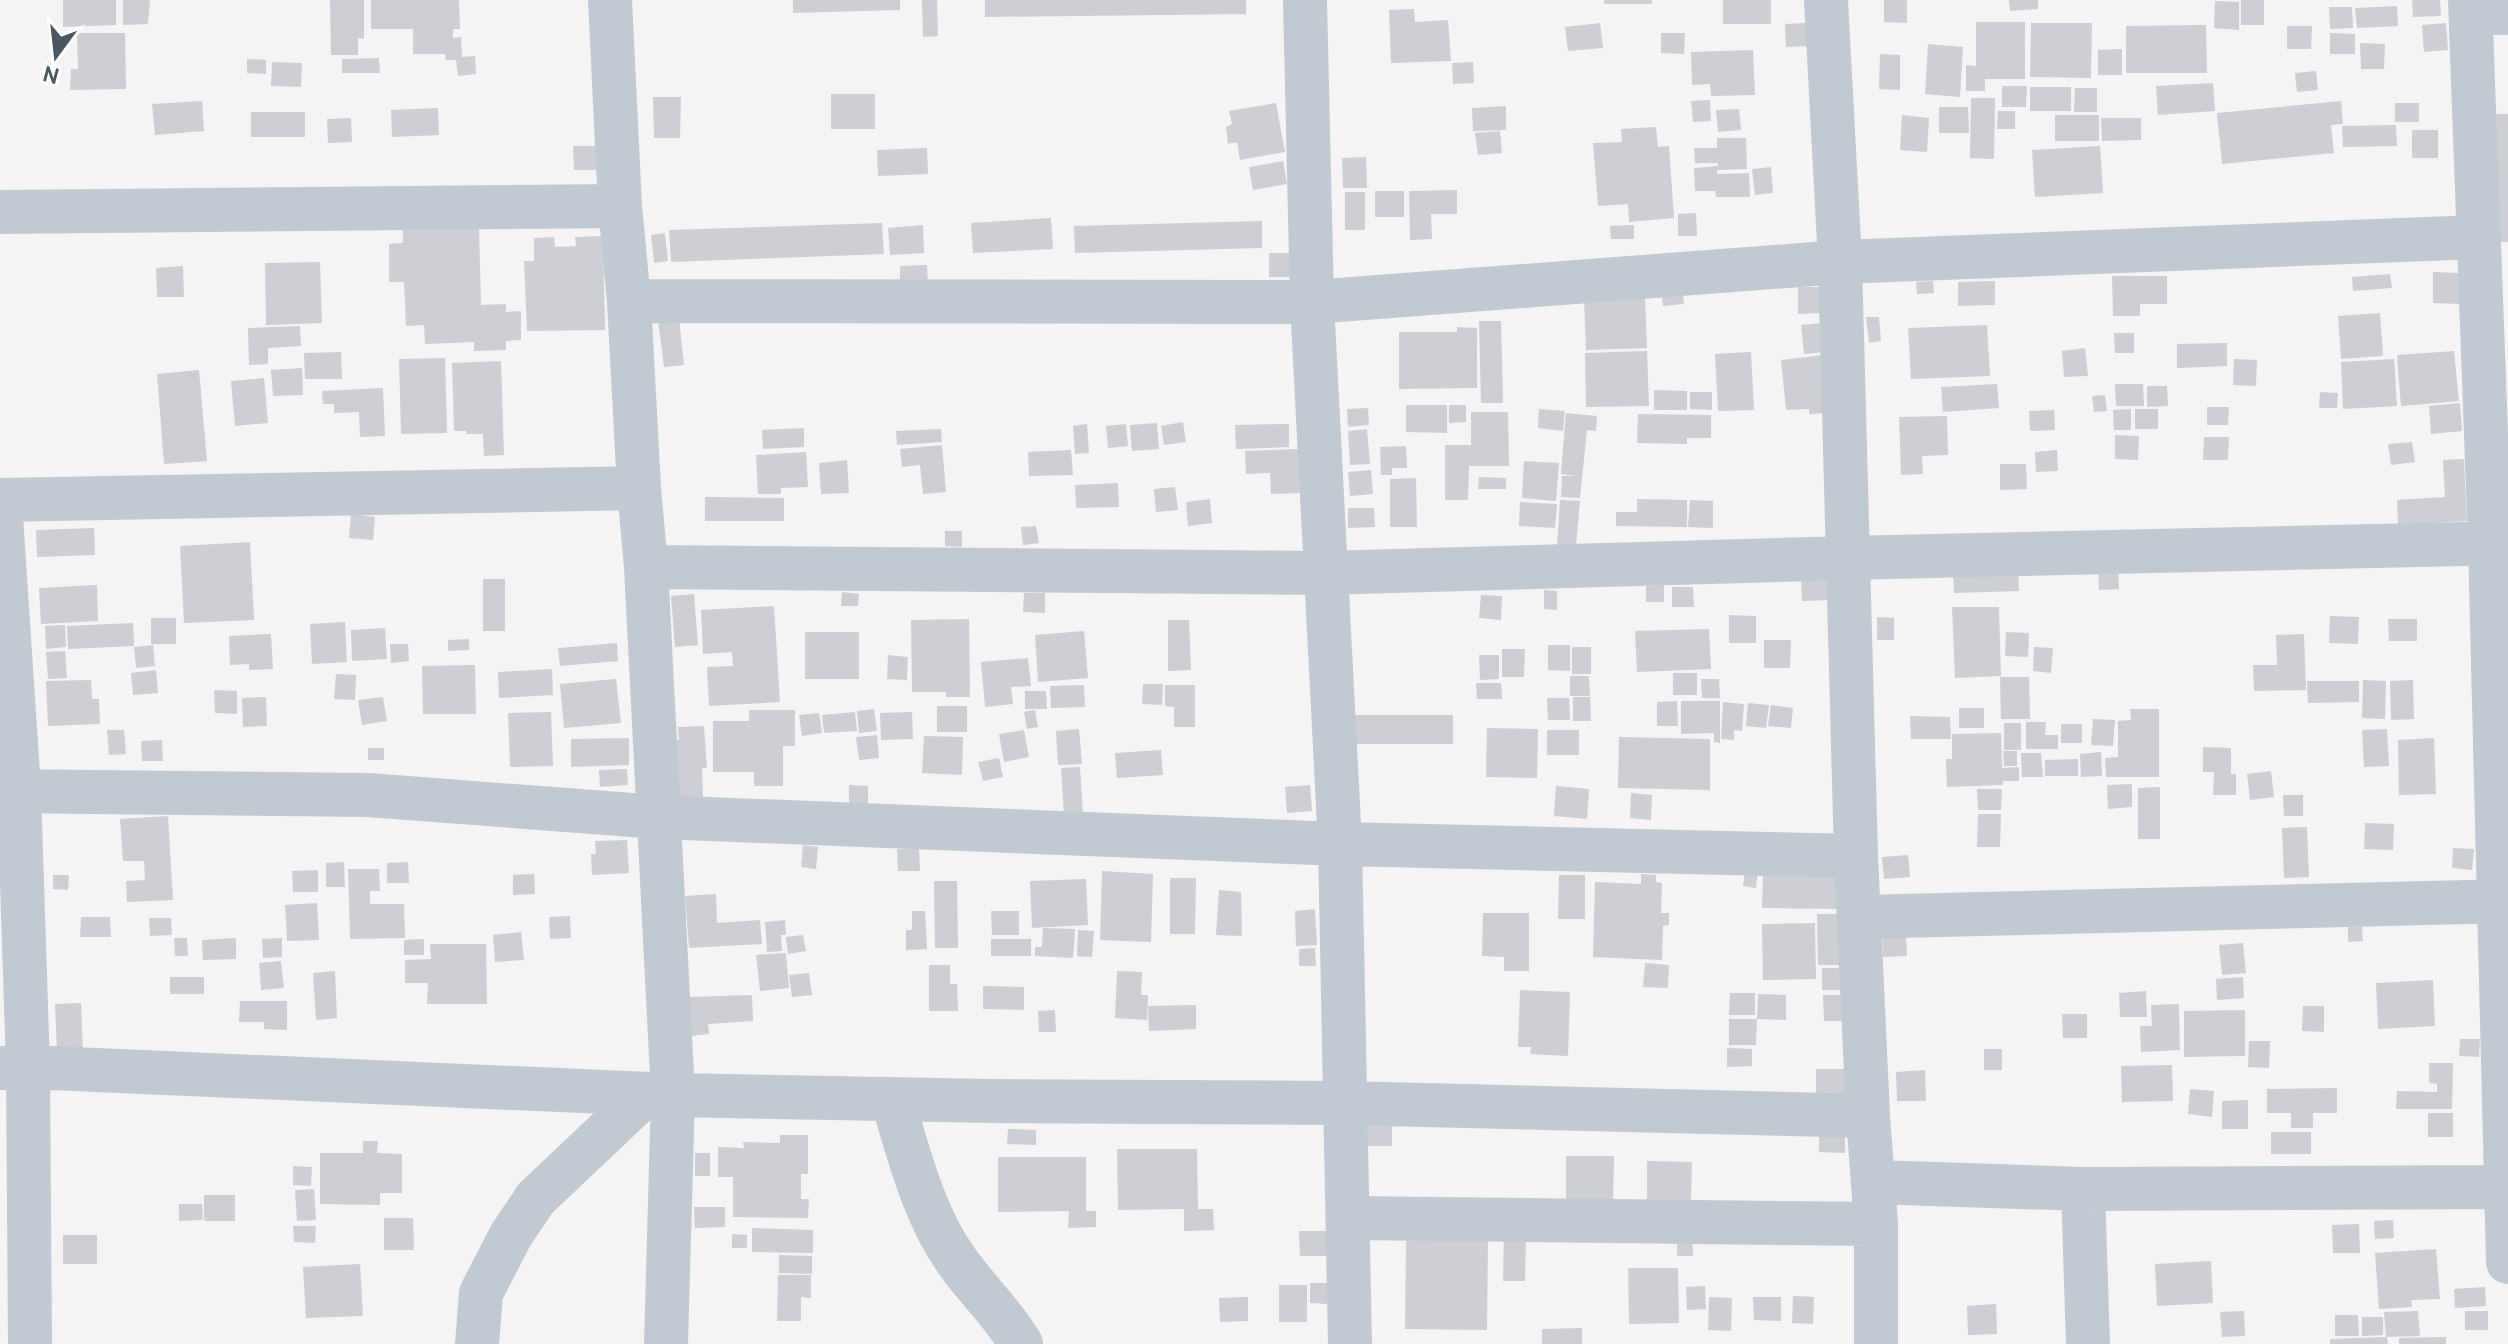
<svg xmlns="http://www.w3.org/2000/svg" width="2508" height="1344" font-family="Cabin,sans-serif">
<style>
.building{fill:#cdcfd5}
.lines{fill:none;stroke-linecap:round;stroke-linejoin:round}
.street{stroke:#c1cad2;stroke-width:44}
</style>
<rect width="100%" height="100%" fill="#f5f3f3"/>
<path class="building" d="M63 0H116V25L63 27Z
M123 0H150L148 24 123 25Z
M330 0H364V39L358 38V55H331Z
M371 0H459L460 29H453V38L461 37 462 57 475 56 476 74 458 76 456 60H446L445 54H413V29H371Z
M793 0H900V10L793 13Z
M922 0H937L938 36 923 37Z
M985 0H1246V14L985 17Z
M1604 0H1652V4H1604Z
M1723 0H1771V24H1723Z
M1884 0H1907V23L1884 22Z
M2009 0H2038V9L2010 11Z
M2241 0H2264V25H2241Z
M2412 0H2440L2441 16 2413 17Z
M2215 1 2239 2V30L2214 28Z
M2397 6 2398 26 2357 28 2355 8Z
M2329 7H2352L2353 28 2330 29Z
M1414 9 1415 22 1448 20 1451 61 1391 63 1389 10Z
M1976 22H2025V79H1985V91H1966V65L1976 66Z
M1600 23 1603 48 1568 51 1565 27Z
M1806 23 1807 46 1786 47 1785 24Z
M2031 23H2092L2091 78 2030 77Z
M2446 23 2448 50 2424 52 2422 25Z
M2206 25 2207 73H2126V26Z
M2287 26H2312L2311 49H2287Z
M77 33H125L126 89 70 90 71 69H78Z
M1661 33H1685L1684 54 1661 53Z
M2330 33 2355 34V54H2330Z
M2360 43 2385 44 2384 69H2361Z
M1928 44 1963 47 1960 97 1925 94Z
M2122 49V75H2098V50Z
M1753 50 1755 95 1711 96 1710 84 1692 85 1691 52Z
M1880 54 1900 55V90L1879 89Z
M379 58 380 73H342V59Z
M247 59 266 60V74L247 73Z
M272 62 302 63 301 87 271 86Z
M1473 62 1474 83 1453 84 1452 63Z
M2316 71 2318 90 2297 92 2295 73Z
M2213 83 2215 111 2158 115 2156 86Z
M2002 86H2027L2026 107H2002Z
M2030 87H2071V111H2030Z
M2075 88H2097V112H2074Z
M831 94H875V129H831Z
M653 97H681L680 138H654Z
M1971 98H1995L1994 159 1970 158Z
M1710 100 1711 121 1693 122 1691 101Z
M202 101 204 131 155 135 152 104Z
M2341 101 2343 124 2331 125 2334 153 2222 164 2217 113Z
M1276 103 1285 152 1240 160 1237 142 1228 144 1226 127 1232 124 1229 111Z
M2395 103H2419V122H2395Z
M1506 106V130L1473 131 1472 108Z
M1939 107H1968L1969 133H1939Z
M438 108 439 135 392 137 391 110Z
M1739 109 1741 130 1718 132 1716 110Z
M1998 111H2015V129H1997Z
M251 112H305V137H251Z
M2489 114H2508V242H2492Z
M1902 115 1929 118 1927 152 1900 150Z
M2055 115H2099V141H2055Z
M351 118 352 142 328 143 327 119Z
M2101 118H2141V140L2102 141Z
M2396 125 2397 146 2343 147 2342 126Z
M1656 127 1658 147 1669 146 1674 218 1629 222 1628 204 1598 206 1593 143 1622 142 1621 129Z
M2412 130H2438V158H2412Z
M1500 131 1502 153 1478 155 1475 133Z
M1717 138H1746L1747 169 1717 170V174L1749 173 1750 197H1716L1715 191H1695L1694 168 1718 166V163H1695L1694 148H1717Z
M573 146H596L597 170H574Z
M2100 146 2103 193 2035 197 2032 150Z
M927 148 928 174 878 176 877 150Z
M1366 157 1367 188H1343L1342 158Z
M1283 161 1287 184 1253 190 1249 167Z
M1771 167 1773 193 1755 195 1752 169Z
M1457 190V214H1431L1432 239 1410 240 1409 191Z
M1375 191H1404V217H1375Z
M1345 192H1365V230H1345Z
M1696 213 1697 236H1678V214Z
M1051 218 1053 249 973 253 971 223Z
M1262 221V248L1075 253 1074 226Z
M882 223 884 254 671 262 669 230Z
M923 225 924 253 890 255 888 228Z
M1634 225V239H1611L1610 226Z
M479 227 481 305 506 304V312L521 311V340L506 341V350L474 351V342L425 344 424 325 406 326 404 282H389V244L403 243V229Z
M665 233 668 261 654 263 651 235Z
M603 236 605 330 527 331 524 261H534V238L554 237 555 247 576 246 575 237Z
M1269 253H1291L1293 277H1269Z
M320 262 322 323 266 325 265 263Z
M927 265 928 284 900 285V266Z
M183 266 184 297H157L156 268Z
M2433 272 2461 273 2460 304 2433 303Z
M2390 274 2392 288 2353 291 2352 277Z
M2112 276H2167V304H2140V316H2113Z
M1933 281 1934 293 1917 294 1916 282Z
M1995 281V305L1958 306V282Z
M1798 287H1821V313L1798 314Z
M1683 293 1684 304 1663 306 1662 295Z
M1645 296 1647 348 1586 350 1584 298Z
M2380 313 2383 356 2341 359 2338 316Z
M1866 317H1879L1881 341 1869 343Z
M679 318 684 365 664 367 658 320Z
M1479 321H1501L1503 403H1481Z
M1823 323 1825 352 1804 354 1801 325Z
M1987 325 1990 376 1911 379 1908 328Z
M300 326 301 346 268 348V364L249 365 248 328Z
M1457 327 1477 328V388L1399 389V332H1457Z
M2114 333H2134V353H2115Z
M2227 343V366L2177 368V344Z
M2085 348 2088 376 2064 377 2062 351Z
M1647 351 1649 406 1586 407 1585 353Z
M2454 351 2459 401 2401 406 2397 355Z
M341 352 342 379H305L304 353Z
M1751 352 1754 410 1718 411 1715 354Z
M1824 355 1829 413 1809 414V409L1786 410 1781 360Z
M445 358 447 433 401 434 399 359Z
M2234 359 2257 360 2256 386 2233 385Z
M2394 359 2397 406 2343 409 2341 362Z
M501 361 504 455 484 456 483 434H466V431H454L452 363Z
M302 368 303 395 273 396 271 370Z
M199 370 207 461 164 464 157 374Z
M264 378 268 423 235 426 231 381Z
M1997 384 1999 408 1943 412 1941 387Z
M2115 384H2143L2144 406H2116Z
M2147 386H2167L2168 406 2147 407Z
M383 388 385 436 360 437 359 412 334 413V404H323L322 391Z
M1654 390 1687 391V410H1654Z
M1690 392H1712V410L1690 409Z
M2320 392 2338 393 2337 408H2319Z
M2105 395 2107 411 2094 412 2092 396Z
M2460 403 2462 431 2431 434 2429 406Z
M1406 405H1447V433L1406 432Z
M1449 405H1466V422L1449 423Z
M2207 407H2229L2228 425H2207Z
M1368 408 1369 425 1348 427 1347 409Z
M1539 409 1565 411 1563 431 1538 428Z
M2131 409V430H2114L2113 410Z
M2135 409H2158V429H2135Z
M2054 410 2055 430 2030 431 2029 411Z
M1471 412H1508L1509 466H1469L1468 500H1445V445H1471Z
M1566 413 1597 416 1596 431 1587 430 1580 498 1561 497 1562 476H1576L1561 474Z
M1638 414 1711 415V438H1687V444L1637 443Z
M1947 416 1948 455 1922 456 1923 474 1901 475 1899 417Z
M1183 422 1186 442 1164 445 1161 426Z
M1157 423 1159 449 1132 451 1130 425Z
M1087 424 1089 453 1075 454 1073 426Z
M1126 424 1128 446 1108 448 1106 426Z
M1289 424V447L1236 449 1235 425Z
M804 428V447L763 449 762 430Z
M941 429 942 442 897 445 896 431Z
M1367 429 1370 464 1350 465 1348 431Z
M2115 435 2139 436 2138 460 2115 459Z
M2204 437H2229L2228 460H2203Z
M2412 442 2415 462 2391 465 2388 444Z
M942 445 946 492 923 494 920 465 902 467 900 449Z
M1406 446 1407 468H1392V475H1381L1380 447Z
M1298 449 1300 493 1271 494 1270 473 1246 474 1245 451Z
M1071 450 1073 475 1029 476 1028 452Z
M2057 450 2058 471 2036 472 2035 452Z
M806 452 808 487 781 488V494H758L756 455Z
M2464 459 2467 521 2398 525 2397 500 2445 497 2443 460Z
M847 460 849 493 821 494 819 463Z
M1524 461 1559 463 1556 501 1522 498Z
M2000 464H2026L2027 489 2000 490Z
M1371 470 1373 494 1350 496 1348 472Z
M1479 477 1506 478V489H1478Z
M1416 478 1417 527H1390V479Z
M1118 483 1119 507 1076 508 1075 485Z
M1175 487 1178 510 1156 512 1154 489Z
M705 497 784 498V521H705Z
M1210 499 1212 523 1188 526 1186 502Z
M1637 499 1687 500V527L1616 526V512H1637Z
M1560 500 1580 501 1576 546 1557 545Z
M1690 500 1713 501V528L1688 527Z
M1520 502 1557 504 1555 528 1519 526Z
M1348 508H1374L1375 527 1348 528Z
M351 514 375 517 373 540 349 538Z
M1036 526 1039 543 1023 545 1021 527Z
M94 528 95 555 37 557 36 530Z
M945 531H962V547L945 546Z
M250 542 254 620 184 623 180 546Z
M2118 568 2119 589 2099 590 2098 569Z
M2018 571 2019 591 1954 593 1953 572Z
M1828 575 1829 600 1802 601 1801 576Z
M483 579H505V631H483Z
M97 585 98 621 41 624 39 588Z
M1664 585V602H1646V586Z
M1672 587H1693L1694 607H1672Z
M1544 590 1557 591V610L1544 609Z
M842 592 859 594 858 606H841Z
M1024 593H1045V613L1023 612Z
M694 594 698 645 675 647 671 596Z
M1481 595 1502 596 1501 620 1479 618Z
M774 606 780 702 709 706 707 667 733 666 732 652 703 654 701 610Z
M1952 607H1999L2001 676 1955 678Z
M1729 615 1756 616V643H1729Z
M2330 616 2359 617 2358 644 2329 643Z
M1877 617 1894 618V640H1877Z
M151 618H176V644H151Z
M969 619 970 697H946V692H912L911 620Z
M2388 619H2417V641H2389Z
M1168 620H1189L1191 670 1168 671Z
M345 622 347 662 312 664 310 624Z
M133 623 134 646 68 649 67 626Z
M65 625 66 647 46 649 45 626Z
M385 628 387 659 352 661 351 630Z
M1709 629 1711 669 1637 672 1635 631Z
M1084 631 1088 678 1038 682 1035 635Z
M805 632H859V679H805Z
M2006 632 2029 633 2028 657 2005 656Z
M271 634 273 669 249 670V664L230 665 229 636Z
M2304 634 2306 690 2254 691 2253 665H2277L2276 635Z
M469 639V650L448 651V640Z
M1764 640H1791L1790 668H1764Z
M617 643 618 661 560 666 558 648Z
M390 644H408L409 661 391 663Z
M153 645 155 666 136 668 134 647Z
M1548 645H1570V671L1548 670Z
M1572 647H1591V674H1572Z
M2034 647 2053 648 2051 673 2033 671Z
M1502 649H1525L1524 677H1502Z
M65 651 67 678 48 679 46 652Z
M888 655 908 657 907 680 887 679Z
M1479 655H1499V679L1480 680Z
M1028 658 1031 686 1011 687 1013 704 985 707 981 662Z
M475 665 476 714H423L422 666Z
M552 669 553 695 499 698 498 672Z
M156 670 158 693 133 695 131 673Z
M1673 673H1697V695H1673Z
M336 674 356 675 355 700 334 699Z
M1570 676H1589L1590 696H1570Z
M2000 677H2029L2030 719H2001Z
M616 679 621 723 564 728 560 684Z
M1701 679H1719L1720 698H1702Z
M91 680 92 699H99L100 724 48 726 46 681Z
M2363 680 2386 681 2385 719 2362 718Z
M2413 680 2414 719 2391 720 2390 681Z
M2307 681H2359V702L2308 703Z
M1476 683H1501L1502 699H1477Z
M1143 684H1163L1162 705 1142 704Z
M1084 685 1085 707 1051 708 1050 686Z
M1165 685H1195V727H1174V707L1165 706Z
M214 690 237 691V714L215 713Z
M1025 691H1046L1047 709H1025Z
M266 697 267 726 243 727 242 698Z
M383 697 387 721 362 725 358 700Z
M1573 697H1590L1591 721H1573Z
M1547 698H1569L1570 720H1548Z
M1677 701 1678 726H1657V702Z
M1681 701H1720V743L1714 742V733L1681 734Z
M1723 702 1744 704 1742 731 1734 730V740L1721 739Z
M1748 703 1769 705 1766 728 1746 726Z
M1771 705 1793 708 1791 728 1768 726Z
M937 706H967V732H937Z
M1959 708H1984V728H1959Z
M874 709 877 731 859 733 857 711Z
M2130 709H2159V777H2106L2105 758 2118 757V721L2131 720Z
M749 710H795V746H783V786H754V772H713V721H749Z
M1035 710 1038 727 1027 729 1024 712Z
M551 712 553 766 510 767 508 713Z
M855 712 857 731 824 733 822 715Z
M912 712 913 739 881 740 880 713Z
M819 713 822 733 802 736 799 715Z
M1352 715H1453V744H1352Z
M1910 716 1950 717 1951 739H1911Z
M2093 719 2115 720 2113 746 2091 745Z
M2026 722H2046L2045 735H2058V749H2026Z
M2004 723H2021V750H2004Z
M2061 724H2082V743H2061Z
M704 726 707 768H702L703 797 682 811 670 740H679L678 727Z
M1487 728 1538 729 1537 778 1486 777Z
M1079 729 1082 764 1058 765 1056 731Z
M2387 729 2389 766 2364 767 2362 730Z
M107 730H124L126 754 109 755Z
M1024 730 1029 757 1004 762 999 734Z
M1547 730H1579V755H1547Z
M2001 733 2002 768 2019 767V781H2003V785L1947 787 1946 759H1952V734Z
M877 735 879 758 859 760 856 737Z
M924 736 963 737 962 775 922 773Z
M1619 737 1710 739V790L1618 788Z
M629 738V765L571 767V739Z
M2434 738 2436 794 2399 795 2398 740Z
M162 740 163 761H142L141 741Z
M2203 747 2231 748V774H2236V795H2213L2214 772H2203Z
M368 748H384V760H368Z
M1161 750 1163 775 1117 778 1115 753Z
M2003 751H2017V766H2004Z
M2101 752 2102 776 2081 777 2080 754Z
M2021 753H2041L2043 777H2022Z
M999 758 1003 777 983 781 978 762Z
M2078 759V776H2045V760Z
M1080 767 1083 814 1064 816 1061 768Z
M627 769 628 785 600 787 599 770Z
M2271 771 2274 797 2250 800 2247 774Z
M2132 784V807L2108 809 2107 785Z
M849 785 868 786V805H849Z
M1310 785 1312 811 1287 813 1285 787Z
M1556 786 1589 789 1587 819 1554 816Z
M2160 787V839H2138V788Z
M1977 789H2002L2001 810H1978Z
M1631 793 1652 795 1651 820 1630 818Z
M2283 795H2303V816H2284Z
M1978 814H2001L2000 847H1977Z
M168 816 173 900 127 902 126 881 145 880 144 861H123L120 819Z
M2365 823 2394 824 2393 850 2364 849Z
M2307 827 2309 877 2284 878 2282 828Z
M627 840 629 873 592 875 591 854H596L595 841Z
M803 845 818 847 816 869 801 867Z
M2453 848 2474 849 2472 870 2452 868Z
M897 849H919L920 871H898Z
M1908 855 1910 877 1884 879 1882 857Z
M344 862 345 887H326V863Z
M408 862 409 883H387V863Z
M1745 867 1758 869 1756 888 1743 886Z
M348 869H379L380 891H370V904H404L405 938 350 939Z
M318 870V892H293L292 871Z
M1102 871 1153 874 1151 942 1100 940Z
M534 874 535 894 513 895V875Z
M1641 874 1656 875V882L1662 883 1661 913H1669V925L1663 926 1662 960 1593 957 1595 882 1641 884Z
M53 875H69L68 890 53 889Z
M1559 875H1585V919H1558Z
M1763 875 1842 877 1841 909 1762 908Z
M1170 878H1196L1195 934H1170Z
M1086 879 1088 925 1032 928 1030 881Z
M934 881H957L958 948H935Z
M1219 890 1241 892 1242 936 1216 935Z
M716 894 717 923 760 920 762 944 689 948 685 896Z
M317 903 319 940 287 941 285 905Z
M1315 909 1317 945 1296 946 1295 911Z
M912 911H925L927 949 906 950V930H912Z
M991 911H1019V935H992Z
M1483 913H1529V971H1504V957L1482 956Z
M1817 914H1844L1845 965H1818Z
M570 916 571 938 550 939 549 917Z
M81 917H110L111 937H80Z
M149 918H171L172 935 150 936Z
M785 920 786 935H781L782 951 767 952 765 922Z
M1815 923 1816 979 1763 980 1762 924Z
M2348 927H2362L2363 941 2348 942Z
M1043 928 1075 929 1073 958 1035 956V947H1042Z
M1078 930 1094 931 1092 957 1077 956Z
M521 932 524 960 495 962 493 935Z
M803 935 806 951 788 954 786 937Z
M1906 935 1907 956 1883 957 1882 936Z
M174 938H187L188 956H175Z
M236 938V959L203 960 202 940Z
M282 938V957L263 958 262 939Z
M424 939V955H404V940Z
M991 939H1031V956H991Z
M2243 943 2246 973 2222 975 2219 945Z
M430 944H486L487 1004H427L428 983H405V960L431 959Z
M1315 948 1316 966H1299V949Z
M786 953 789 988 760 991 756 955Z
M281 961 284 988 261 990 259 963Z
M1645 963 1669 965 1668 988 1643 987Z
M929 965H950V984H957L958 1011H929Z
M1822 968H1845V990H1822Z
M335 971 337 1018 316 1020 313 973Z
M1117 971 1142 972 1141 995H1148L1147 1020 1115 1018Z
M809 973 812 995 792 997 789 975Z
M170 977H204V994H170Z
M2243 977 2244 998 2217 1000 2216 979Z
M2433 980 2435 1026 2378 1029 2376 983Z
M983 986 1024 987V1010L983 1009Z
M1520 990 1570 992 1568 1056 1530 1054 1531 1047H1518Z
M2146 991 2147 1017H2120L2119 993Z
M1730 993H1755V1015H1729Z
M1758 994 1786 995V1020L1757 1019Z
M752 995 753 1021 708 1024 709 1034 691 1036 689 997Z
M1823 995H1843L1844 1021H1824Z
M240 1001H287V1030L264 1029V1022H239Z
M81 1003 83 1052H57L55 1004Z
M2179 1004 2180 1050 2141 1052 2140 1026H2152L2151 1005Z
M1196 1005V1029L1149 1031 1148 1006Z
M2303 1006H2324V1032L2302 1031Z
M1055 1010 1056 1032H1039L1038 1011Z
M2245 1010V1056L2184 1057V1011Z
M2062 1014H2087V1038H2063Z
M1729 1019H1757L1756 1045H1729Z
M2460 1039H2480L2479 1057 2459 1056Z
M2249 1041H2270L2269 1068 2248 1067Z
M1727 1048 1752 1049V1066L1727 1067Z
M1984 1049H2002V1070H1984Z
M2429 1063H2453L2452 1109H2396L2397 1091 2437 1092V1084L2429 1083Z
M2172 1065 2173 1101 2122 1102 2121 1066Z
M1816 1069H1849V1095H1816Z
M1925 1070 1926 1101H1897L1896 1072Z
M2337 1088V1113H2313V1128H2291V1113H2267V1089Z
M2190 1089 2214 1091 2212 1117 2188 1114Z
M2248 1100V1129H2222V1101Z
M2428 1113H2453V1137H2428Z
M1365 1124H1392V1146H1364Z
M1819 1127H1845V1153L1819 1152Z
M1008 1129 1036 1130V1145L1007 1144Z
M2271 1132H2311V1154H2271Z
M780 1135H808V1174H801V1199H809L808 1218 733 1217V1177H718V1147L744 1148 743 1142 780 1143Z
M363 1141H378L377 1153 402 1154V1193H380V1205L320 1204V1153H363Z
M1117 1149H1197L1198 1209H1213L1214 1230 1184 1231V1209L1118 1210Z
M695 1153H710V1176H695Z
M1566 1156H1614L1613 1203 1566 1202Z
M998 1157H1086V1211H1096V1227L1068 1228 1069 1211 998 1212Z
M1647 1161 1692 1162 1691 1203 1647 1202Z
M293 1166 312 1167 311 1186 293 1185Z
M314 1189 316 1220 297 1221 295 1190Z
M204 1195H235V1221H204Z
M179 1204H202L203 1220 179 1221Z
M694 1207H725V1227L695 1228Z
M384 1218H413L414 1250H384Z
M2393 1220 2394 1238 2375 1239 2374 1221Z
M2359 1224 2360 1253H2333L2332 1225Z
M293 1226H316L315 1243 294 1242Z
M752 1228 813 1230V1253L752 1252Z
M1504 1229H1526L1525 1281H1503Z
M1299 1231H1328V1256H1300Z
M1692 1231 1693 1256H1677V1232Z
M732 1234 747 1235V1248H732Z
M63 1235H97V1264H63Z
M1406 1239 1488 1240 1487 1330 1405 1329Z
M2436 1249 2440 1299 2411 1300 2412 1307 2379 1309 2375 1253Z
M779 1255 812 1256V1274L779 1273Z
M2211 1261 2213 1303 2157 1306 2155 1264Z
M360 1264 363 1316 306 1318 303 1267Z
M1628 1268H1678L1679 1323 1629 1324Z
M778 1275H811V1298L801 1297V1321H777Z
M1310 1283H1327V1304L1310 1303Z
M1279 1285H1307V1322H1279Z
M1705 1286 1706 1309 1687 1310 1686 1287Z
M2485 1287 2486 1306 2455 1308 2454 1289Z
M1793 1296 1814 1297 1813 1324 1792 1323Z
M1248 1297V1321L1220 1322 1219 1298Z
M1709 1297 1732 1298 1731 1331 1708 1330Z
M1753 1297H1781V1321L1754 1320Z
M1996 1304 1997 1334 1968 1335 1967 1306Z
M2244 1311 2245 1336 2222 1337 2220 1312Z
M2418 1311 2420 1336 2386 1337 2384 1312Z
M2465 1311H2488V1330H2465Z
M2335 1315H2358L2359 1336H2335Z
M2362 1317H2383V1335L2362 1336Z
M1582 1328V1344H1542V1329Z
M2387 1337 2388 1344H2330V1339Z
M2446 1337V1344H2399V1338Z"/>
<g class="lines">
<path class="street" d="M610 0 620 206 629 301 639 488 646 567 673 1095 666 1344
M1305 0 1312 302 1340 844 1350 1344
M1826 0 1840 262 1856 856 1868 1116 1876 1224V1344
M2470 0 2490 543 2508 1262
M2471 13H2508
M0 212 620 206
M629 301 1312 302 1840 262 2479 237
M0 500 639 488
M0 501 19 790 28 1067 30 1344
M646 567 1324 573 1846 558 2508 543
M0 791 368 795 659 817 1340 844 1856 856
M1859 917 2508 901
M0 1068 28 1067 673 1095 993 1101 1343 1103 1868 1116
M892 1099C909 1154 923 1213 956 1260 977 1290 1002 1312 1021 1344
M1873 1182 2083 1189 2508 1187
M2083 1189 2088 1344
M1348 1218 1876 1224
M477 1344 481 1293 511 1235 536 1198 646 1094"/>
</g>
<g transform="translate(56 56) rotate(195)" stroke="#ffffff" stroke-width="6" paint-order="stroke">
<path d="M0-6L14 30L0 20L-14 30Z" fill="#4a5661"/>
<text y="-12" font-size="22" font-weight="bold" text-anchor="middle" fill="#4a5661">N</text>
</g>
</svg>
